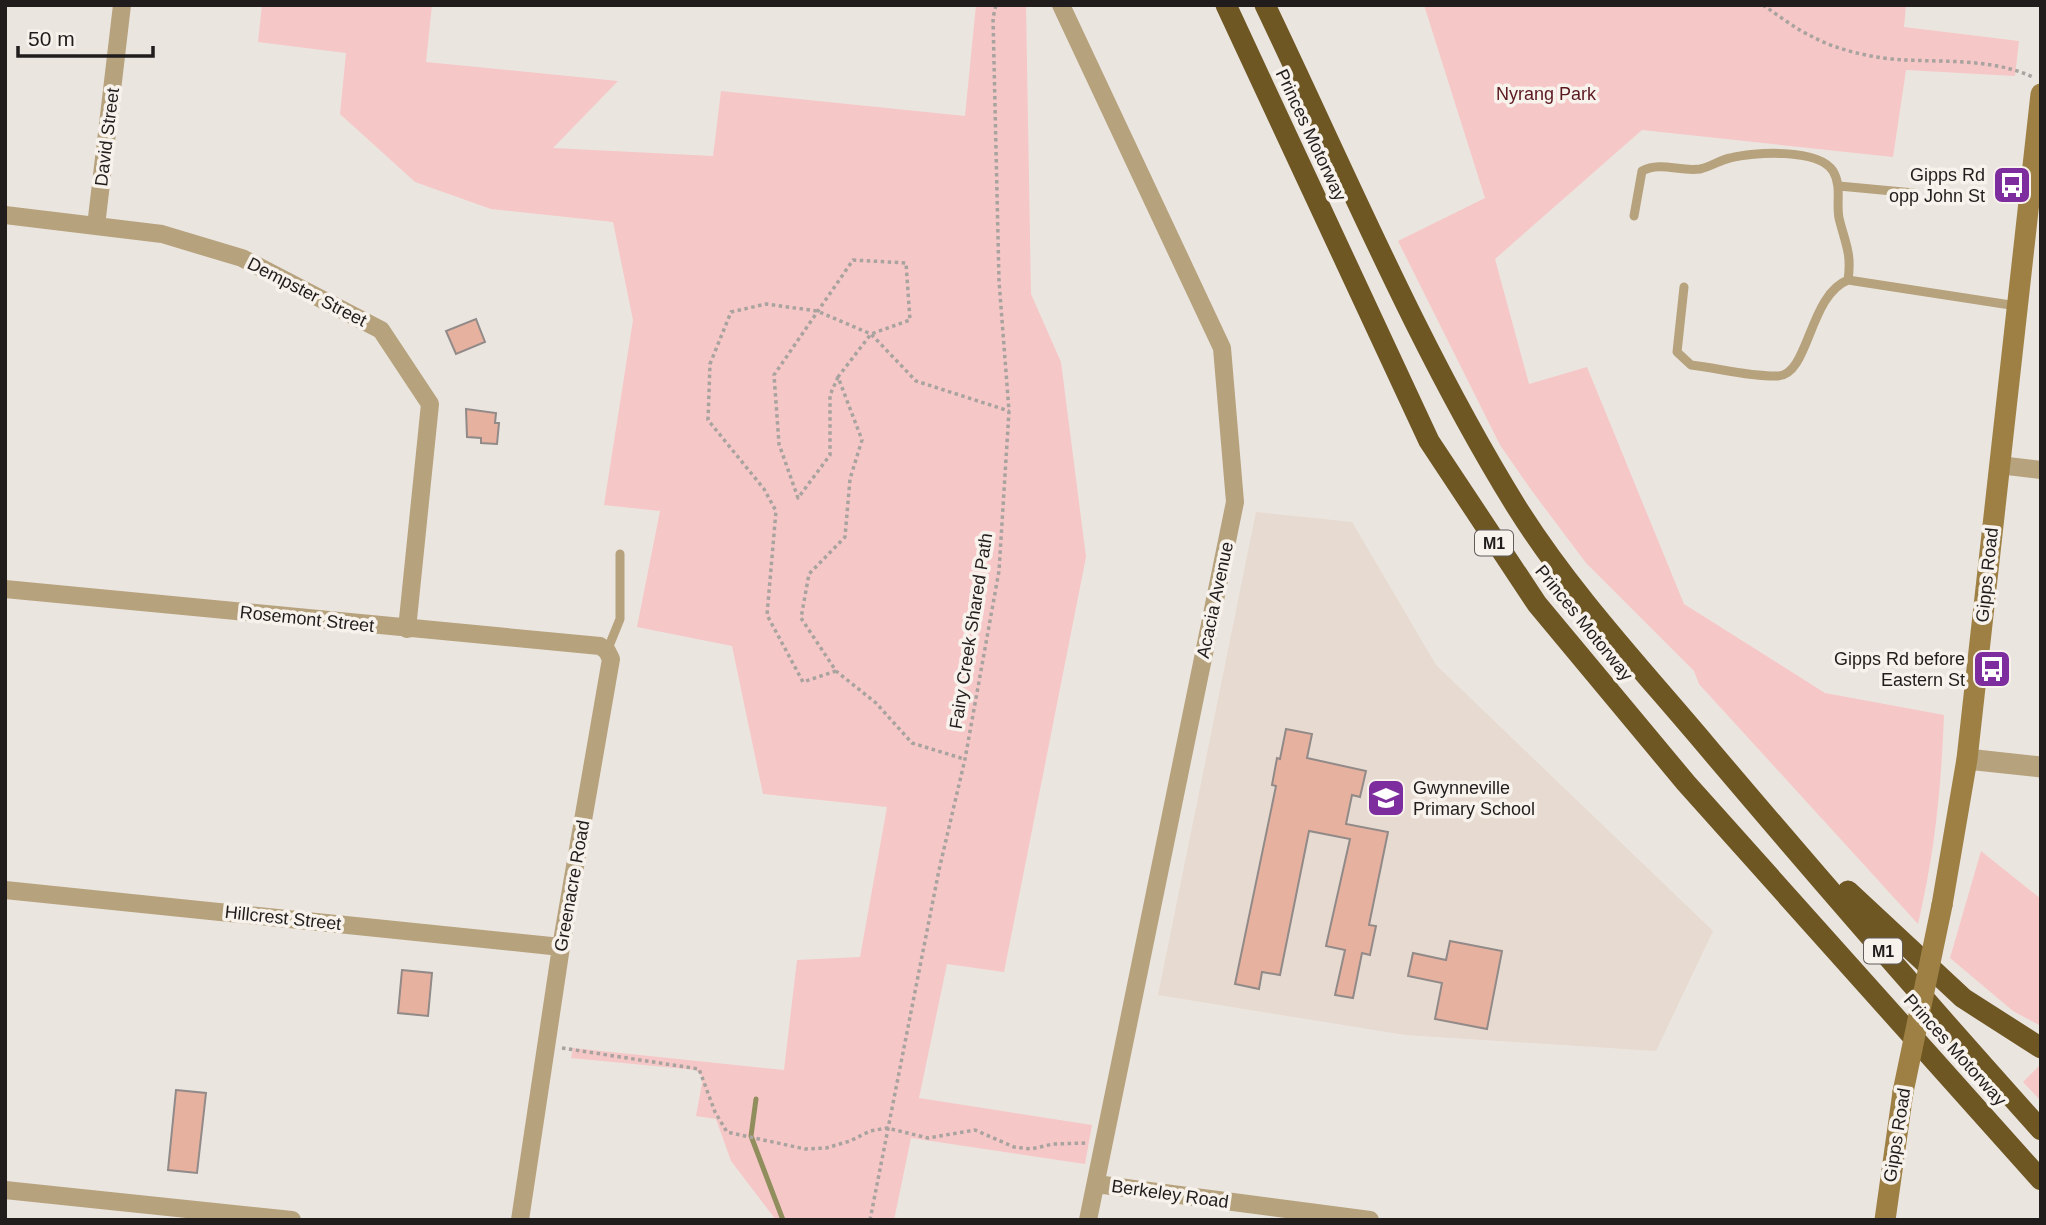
<svg xmlns="http://www.w3.org/2000/svg" width="2046" height="1225" font-family="Arial,sans-serif">
<style>
.built{fill:#e7dad0}
.green{fill:#f6c7c7}
.lines{fill:none;stroke-linecap:round;stroke-linejoin:round}
.stream{stroke:#918e5e;stroke-width:5}
.building{fill:#e6b19f;stroke:#918a88;stroke-width:2}
.path{stroke:#a8a39f;stroke-width:3.5;stroke-dasharray:3.5 3.5;stroke-linecap:butt}
.service{stroke:#b6a27c;stroke-width:9}
.minor{stroke:#b6a27c;stroke-width:18}
.tertiary{stroke:#b6a27c;stroke-width:21}
.secondary{stroke:#9e8045;stroke-width:21}
.motorway{stroke:#6f5723;stroke-width:21}
.secondary-bridge{stroke:#9e8045;stroke-width:21}
.labels{text-anchor:middle;dominant-baseline:central;stroke-width:7;stroke-linejoin:round;paint-order:stroke}
.shield{fill:#f8f2ed;stroke:#615d5b;stroke-width:2}
.shield-label{font-size:16px;font-weight:bold;fill:#201d1c}
.park-label{font-size:18px;fill:#5a181f;stroke:#f8f2ed}
.street-label{font-size:18px;fill:#201d1c;stroke:#f8f2ed}
.poi-label{font-size:18px;fill:#201d1c;stroke:#f8f2ed;text-anchor:end}
</style>
<rect width="100%" height="100%" fill="#ebe5e0"/>
<path class="built" d="M1256 512 1352 522 1436 665 1713 931 1656 1051 1405 1035 1158 995Z"/>
<path class="green" d="M262 5H432L426 62 618 81 553 148 713 156 721 91 965 116 976 5H1026L1031 294 1061 362 1086 557 1004 972 947 964 919 1098 1092 1125 1085 1164 911 1138 894 1220H776L731 1161 716 1119 696 1116 703 1078 696 1070 571 1058 573 1048 784 1070 797 960 860 957 887 807 763 794 732 646 637 627 660 511 604 505 633 320 613 222 491 209 415 182 340 114 346 53 258 42Z
M1424 5H1906L1904 27 2019 41 2015 76 1906 70 1893 157 1642 130 1495 259 1529 384 1587 367 1684 604 1825 693 1944 715C1941 790 1935 851 1918 924L1699 684 1694 671 1586 563 1532 491 1500 445 1398 241 1485 198Z
M1981 851 2041 899V1026L2013 1011 1950 958Z
M2041 1064V1101L2023 1082Z"/>
<g class="lines">
<path class="stream" d="M756 1099 751 1136 783 1220"/>
</g>
<path class="building" d="M476 319 485 342 456 354 446 331Z
M466 409 496 413 495 423H499L497 444 481 443V438L467 437Z
M1286 729 1312 734 1307 758 1366 771 1360 797 1352 795 1346 824 1388 832 1369 925 1376 926 1370 955 1362 953 1353 998 1335 995 1345 950 1326 946 1350 839 1309 831 1280 975 1262 972 1259 989 1235 984 1276 786 1272 785 1277 758 1280 759Z
M1450 941 1502 951 1487 1029 1435 1019 1442 983 1408 976 1413 953 1446 960Z
M402 970 432 973 428 1016 398 1013Z
M176 1090 206 1093 197 1173 168 1170Z"/>
<g class="lines">
<path class="path" d="M1763 5C1779 16 1796 29 1813 37 1839 51 1877 59 1906 60 1949 62 1993 59 2033 77
M838 377 830 395V455L798 498 779 444 774 375 853 260 906 263 910 320 871 334 838 377 862 440 850 479 845 537 809 574 801 618 836 671 876 703 912 743 964 759
M836 671 803 682 767 615 776 511 764 489 708 420 710 364 731 312 766 304 817 311 871 334 916 381 1009 411
M562 1048 699 1069 715 1112 727 1132 805 1149 826 1148 850 1141 870 1131 887 1128 928 1138 975 1130 1014 1147 1031 1149 1053 1144 1087 1143
M870 1220 939 870 965 759 999 571 1009 411 999 281 993 18 996 5"/>
<path class="service" d="M1839 186 1914 193
M1634 216 1642 171C1661 161 1679 172 1700 169 1710 167 1720 160 1730 158 1753 152 1818 148 1833 171 1842 186 1836 202 1839 218 1845 243 1852 253 1848 280
M1684 287 1677 352 1691 365C1718 368 1750 377 1778 376 1809 375 1809 295 1848 280L2017 306
M607 651 620 619V554"/>
<path class="minor" d="M1061 5 1222 348 1235 502 1088 1220
M5 215 162 234 242 258 381 330 430 404 407 629
M96 226 122 5
M1999 465 2041 470
M5 589 600 646 607 651 611 659 561 947 520 1220
M5 890 561 947
M1096 1184 1370 1220
M5 1190 292 1220"/>
<path class="tertiary" d="M1967 759 2041 767"/>
<path class="secondary" d="M1942 905 1967 759 2041 94
M1885 1220 1903 1092"/>
<path class="motorway" d="M1226 5 1429 441 1537 604 1686 783 2041 1180
M1265 5C1345 172 1419 349 1516 506 1569 591 1640 667 1705 744 1815 874 1927 1003 2041 1130
M1848 891 1963 998 2041 1048"/>
<path class="secondary-bridge" d="M1903 1092 1942 905"/>
</g>
<defs>
<symbol id="bus-square" viewBox="-11 -11 22 22"><rect x="-9" y="-9" width="18" height="18" rx="4" fill="#7d2d9d" stroke="#f8f2ed"/><path d="M-5-6H5V4H4V6H2V4H-2V6H-4V4H-5ZM-3.5-4V0h7V-4ZM-3.5 1.2v1.5H-2V1.2ZM2 1.2v1.5H3.5V1.2Z" fill="#fff"/></symbol>
<symbol id="school-square" viewBox="-11 -11 22 22"><rect x="-9" y="-9" width="18" height="18" rx="4" fill="#7d2d9d" stroke="#f8f2ed"/><path d="M0-5L7-2L0 1L-7-2ZM-4 1L0 2.5L4 1V4Q0 6-4 4Z" fill="#fff"/></symbol>
</defs>
<g fill-rule="evenodd">
<use href="#bus-square" x="1990" y="163" width="44" height="44"/>
<use href="#bus-square" x="1970" y="647" width="44" height="44"/>
<use href="#school-square" x="1364" y="776" width="44" height="44"/>
</g>
<g class="labels">
<g class="shield">
<rect x="1475" y="530.5" width="38" height="25" rx="5"/>
<rect x="1864" y="938.5" width="38" height="25" rx="5"/>
</g>
<g class="shield-label">
<text x="1494" y="543">M1</text>
<text x="1883" y="951">M1</text>
</g>
<g class="park-label">
<text x="1546" y="94">Nyrang Park</text>
</g>
<g class="street-label">
<text transform="translate(1311 135) rotate(65)">Princes Motorway</text>
<text transform="translate(107 137) rotate(-83)">David Street</text>
<text transform="translate(307 292) rotate(27)">Dempster Street</text>
<text transform="translate(1987 575) rotate(-84)">Gipps Road</text>
<text transform="translate(1215 600) rotate(-78)">Acacia Avenue</text>
<text transform="translate(307 619) rotate(6)">Rosemont Street</text>
<text transform="translate(1584 623) rotate(51)">Princes Motorway</text>
<text transform="translate(971 631) rotate(-81)">Fairy Creek Shared Path</text>
<text transform="translate(572 886) rotate(-80)">Greenacre Road</text>
<text transform="translate(283 918) rotate(6)">Hillcrest Street</text>
<text transform="translate(1955 1050) rotate(48)">Princes Motorway</text>
<text transform="translate(1897 1135) rotate(-81)">Gipps Road</text>
<text transform="translate(1170 1194) rotate(8)">Berkeley Road</text>
</g>
<g class="poi-label">
<text x="1985" y="175">Gipps Rd<tspan x="1985" dy="21">opp John St</tspan></text>
<text x="1965" y="659">Gipps Rd before<tspan x="1965" dy="21">Eastern St</tspan></text>
<text x="1413" y="788" text-anchor="start">Gwynneville<tspan x="1413" dy="21">Primary School</tspan></text>
</g>
</g>
<rect width="2046" height="1225" fill="none" stroke="#201d1c" stroke-width="14"/>
<path d="M18 46v10h135v-10" fill="none" stroke="#201d1c" stroke-width="3.5"/>
<text x="28" y="46" font-size="21" fill="#201d1c" stroke="#f8f2ed" stroke-width="5" paint-order="stroke">50 m</text>
</svg>
